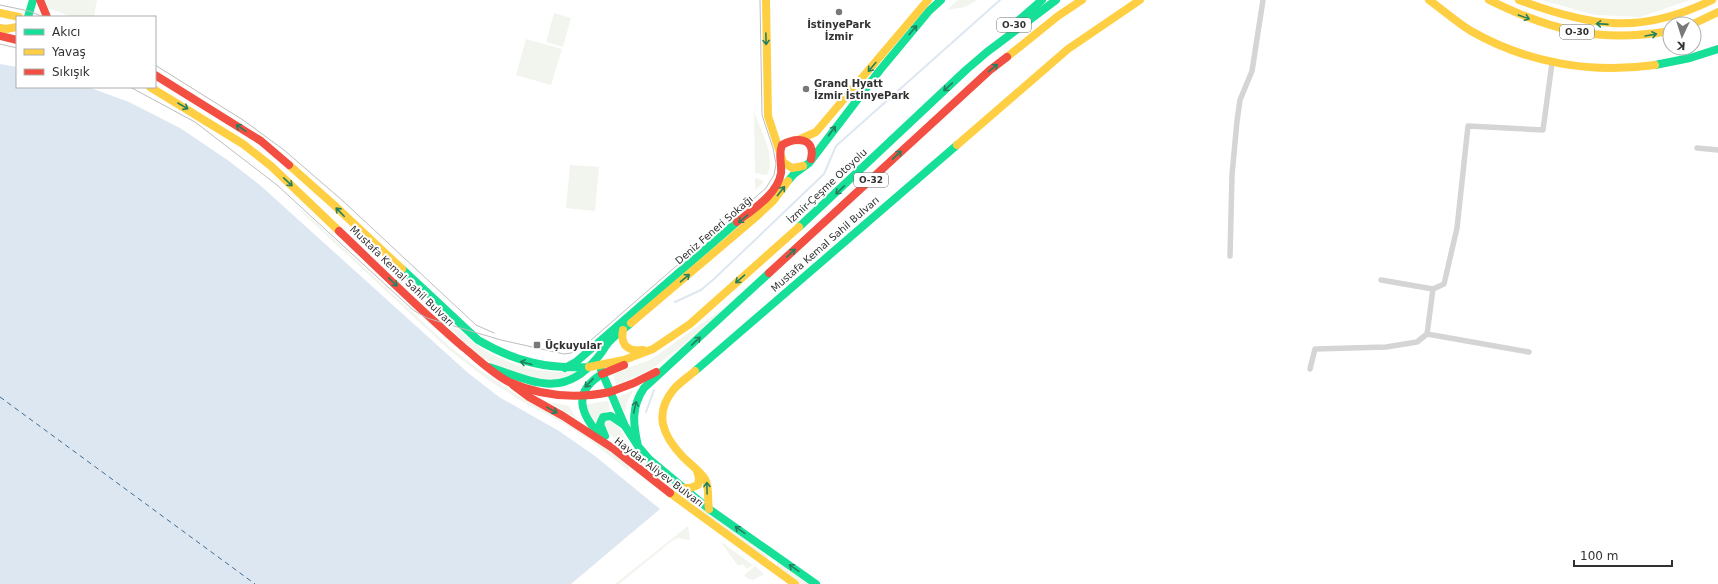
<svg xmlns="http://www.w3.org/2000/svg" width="1718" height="584" font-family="'DejaVu Sans',sans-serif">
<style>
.green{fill:#f1f5ee}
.water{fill:#dde7f1}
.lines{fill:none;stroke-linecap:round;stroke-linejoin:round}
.stream{stroke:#dde7f1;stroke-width:2}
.ferry{stroke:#426a90;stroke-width:1;stroke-dasharray:5 4;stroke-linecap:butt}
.street{stroke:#d5d5d5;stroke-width:5.5}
.fast{stroke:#16e098;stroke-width:8}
.slow{stroke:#ffcf43;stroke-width:8}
.jam{stroke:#f24e42;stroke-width:8}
.tram{stroke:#bdbdbd;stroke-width:1}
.oneway{stroke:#25805f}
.poi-dot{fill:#797979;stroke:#fff;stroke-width:1.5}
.labels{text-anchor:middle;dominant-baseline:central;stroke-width:4;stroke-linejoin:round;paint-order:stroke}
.shield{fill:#fff;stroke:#6f6f6f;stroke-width:1}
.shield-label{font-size:9px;font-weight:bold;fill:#313131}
.poi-label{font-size:10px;font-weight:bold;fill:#313131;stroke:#fff;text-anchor:start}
.street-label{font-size:10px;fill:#313131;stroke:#fff}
</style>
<rect width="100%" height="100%" fill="#fff"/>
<path class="green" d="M45 0H97L94 17H72L48 8Z
M958 0H977L965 7 947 10Z
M1541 0H1690L1640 17 1595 15Z
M554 13 571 18 563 47 546 42Z
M526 39 562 49 551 85 516 75Z
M754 112C761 131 776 155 767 175L755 173Z
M570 165 599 167 595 211 566 208Z
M755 178 760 179 764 182 755 190Z
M294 205 310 217 450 347 477 368 514 393 592 438 629 465V471L591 441 565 424 523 402 488 380 447 348Z
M724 308 707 326 652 369 616 385 613 373 650 360Z
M449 327C462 329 468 339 479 347 508 366 542 374 576 372 555 387 533 379 511 371 505 369 497 367 491 363 475 354 462 340 449 327Z
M634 390 627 402 625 413 616 398Z
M608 401 610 410 599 415 595 426 582 405Z
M549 402 569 406 577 419Z
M612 417 630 446 660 474 694 503 768 556V560L670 488 629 453 603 427V420Z
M688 526 690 540 678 538 672 541 619 584H615Z
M720 541 753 565 747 569 743 564 738 566Z
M777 561 809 584H801L777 567Z
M755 566 764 574 753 580 747 578 744 575Z"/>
<path class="water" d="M0 64 17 67V87H88L129 102 180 128 229 161 261 186 467 372 499 397 559 431 595 456 660 509 571 584H0Z"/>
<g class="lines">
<path class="stream" d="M675 302 701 290 714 279 824 174 836 146 1000 0
M646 412 654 390"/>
<path class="ferry" d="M0 397 255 584"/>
<path class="street" d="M1697 148 1718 150
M1230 256 1232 175 1237 121 1240 100 1252 71 1263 0
M1381 280 1433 289
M1427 334 1529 352
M1310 369 1315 349 1386 347 1417 342 1427 334 1433 289 1444 284 1457 228 1468 126 1543 130 1552 63"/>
<path class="fast" d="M28 17 33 0
M1019 20 1042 0
M1655 65 1690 58 1718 49
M788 181 794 174 809 163 880 70 929 11 941 0
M799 227 966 70 987 52 1056 0
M402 269 478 340C516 362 546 369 589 367
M489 367C532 381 563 400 597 358 602 353 605 346 610 341 616 334 624 329 631 323
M565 368 576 362 737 222
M601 370 625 426 638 446 649 459 709 509 816 584
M695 371 957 145
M602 374C571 393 581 415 602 438
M605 436 600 424 603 417 611 416 624 425
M638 446C633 424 631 407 644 388L769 273"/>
<path class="slow" d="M766 0 768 116 783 162 792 168 803 166
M1429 0C1443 10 1456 22 1471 31 1527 63 1591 74 1655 65
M1489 0C1552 31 1600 43 1670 31
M1519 0C1591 27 1641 35 1712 0
M0 13 19 17
M1693 24 1718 12
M0 28 6 29 17 27
M1007 57 1058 16 1082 0
M150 87 243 144 271 166 339 231
M798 140 816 132 928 0
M957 145 1068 49 1140 0
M289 165 334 205 402 269
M631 323 756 217 774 200 788 181
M623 330C620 345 628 352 643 350
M589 367 624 360 653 349 690 324 799 227
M695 371C688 377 679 383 674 389 653 414 663 436 683 457 690 464 700 471 705 479 710 487 707 500 709 509
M683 488H690L698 485 699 478 697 471
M670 493 795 584"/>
<path class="jam" d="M40 0 47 17
M0 36 17 40
M155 75 261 141 289 165
M737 222C752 210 778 194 781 173 782 163 778 155 782 145 796 137 816 137 811 159
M339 231C380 270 420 310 463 347 478 359 492 373 509 382 541 396 576 399 610 392
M769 273 990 70 1007 57
M602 374 624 365
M513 385 529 397 563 416 614 449 670 493
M610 392 634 383 656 372"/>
<path class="tram" d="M0 5 29 11 44 17
M0 44 17 48
M155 65 243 120 284 150 343 201 476 325 494 333
M130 87 195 122 277 185 413 310 427 318 501 340 564 354 571 353 583 347 766 188 774 175 776 164 773 148 762 115 760 0"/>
</g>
<defs><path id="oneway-shaft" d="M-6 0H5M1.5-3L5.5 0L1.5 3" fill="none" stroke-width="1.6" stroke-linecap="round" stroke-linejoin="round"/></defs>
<g class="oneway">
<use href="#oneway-shaft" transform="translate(1524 17) rotate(20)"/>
<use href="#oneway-shaft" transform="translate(1602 24) rotate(-176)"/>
<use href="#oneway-shaft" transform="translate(913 30) rotate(-50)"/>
<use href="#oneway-shaft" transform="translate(1651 35) rotate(-10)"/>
<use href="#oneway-shaft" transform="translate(766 39) rotate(89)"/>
<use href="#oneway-shaft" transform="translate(872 67) rotate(130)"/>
<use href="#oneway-shaft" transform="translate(993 68) rotate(-39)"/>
<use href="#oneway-shaft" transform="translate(948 87) rotate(137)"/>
<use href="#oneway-shaft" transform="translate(183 106) rotate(30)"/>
<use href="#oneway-shaft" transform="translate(241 128) rotate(-146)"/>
<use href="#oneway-shaft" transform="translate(832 131) rotate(-53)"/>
<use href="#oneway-shaft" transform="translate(897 155) rotate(-43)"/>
<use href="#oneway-shaft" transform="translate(288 182) rotate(43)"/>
<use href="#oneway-shaft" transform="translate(840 190) rotate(136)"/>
<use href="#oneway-shaft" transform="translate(781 191) rotate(-52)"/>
<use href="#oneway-shaft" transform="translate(340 212) rotate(-134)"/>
<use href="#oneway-shaft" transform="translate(743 219) rotate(140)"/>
<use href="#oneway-shaft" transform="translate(791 253) rotate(-43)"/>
<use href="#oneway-shaft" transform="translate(685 278) rotate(-40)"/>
<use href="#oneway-shaft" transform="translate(740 279) rotate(139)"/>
<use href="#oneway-shaft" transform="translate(393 282) rotate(44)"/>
<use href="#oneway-shaft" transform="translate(696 341) rotate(-43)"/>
<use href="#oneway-shaft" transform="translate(526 363) rotate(-166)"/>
<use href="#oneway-shaft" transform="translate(589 383) rotate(133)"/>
<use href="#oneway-shaft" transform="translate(635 407) rotate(-77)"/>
<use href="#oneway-shaft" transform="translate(552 410) rotate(29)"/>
<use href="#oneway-shaft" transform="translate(707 488) rotate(-91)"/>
<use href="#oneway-shaft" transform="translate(740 530) rotate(-145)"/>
<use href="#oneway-shaft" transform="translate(794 568) rotate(-145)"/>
</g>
<g class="poi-dot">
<circle cx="839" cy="12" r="4"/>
<circle cx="806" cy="89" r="4"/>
<rect x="533" y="341" width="8" height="8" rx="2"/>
</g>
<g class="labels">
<g class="shield">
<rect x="997" y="18" width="34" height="14" rx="3"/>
<rect x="1560" y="25" width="34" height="14" rx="3"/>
<rect x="854" y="173" width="34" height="14" rx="3"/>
</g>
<g class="shield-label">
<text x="1014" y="25">O-30</text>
<text x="1577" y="32">O-30</text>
<text x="871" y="180">O-32</text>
</g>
<g class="poi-label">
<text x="839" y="24" text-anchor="middle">İstinyePark<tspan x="839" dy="12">İzmir</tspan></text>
<text x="814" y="83">Grand Hyatt<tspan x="814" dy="12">İzmir İstinyePark</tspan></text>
<text x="545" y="345">Üçkuyular</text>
</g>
<g class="street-label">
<text transform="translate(827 186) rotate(-43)">İzmir-Çeşme Otoyolu</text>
<text transform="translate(714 230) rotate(-41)">Deniz Feneri Sokağı</text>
<text transform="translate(825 244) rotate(-41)">Mustafa Kemal Sahil Bulvarı</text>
<text transform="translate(402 276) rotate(44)">Mustafa Kemal Sahil Bulvarı</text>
<text transform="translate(659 472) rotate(37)">Haydar Aliyev Bulvarı</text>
</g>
</g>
<rect x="16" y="16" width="140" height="72" fill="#ffffff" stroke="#adadad"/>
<rect x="24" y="29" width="20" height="6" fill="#16e098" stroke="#adadad"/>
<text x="52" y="36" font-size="12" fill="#313131">Akıcı</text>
<rect x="24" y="49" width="20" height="6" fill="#ffcf43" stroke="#adadad"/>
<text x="52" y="56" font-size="12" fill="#313131">Yavaş</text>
<rect x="24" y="69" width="20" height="6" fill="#f24e42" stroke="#adadad"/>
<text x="52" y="76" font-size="12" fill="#313131">Sıkışık</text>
<g transform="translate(1682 36) rotate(184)"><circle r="19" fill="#ffffff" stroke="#adadad"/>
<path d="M0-3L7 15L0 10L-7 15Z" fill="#797979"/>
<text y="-6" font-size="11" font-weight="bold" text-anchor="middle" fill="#313131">K</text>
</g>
<path d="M1574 560v6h98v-6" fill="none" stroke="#313131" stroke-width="2"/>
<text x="1580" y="560" font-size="12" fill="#313131" stroke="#ffffff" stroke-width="3" paint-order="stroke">100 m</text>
</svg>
